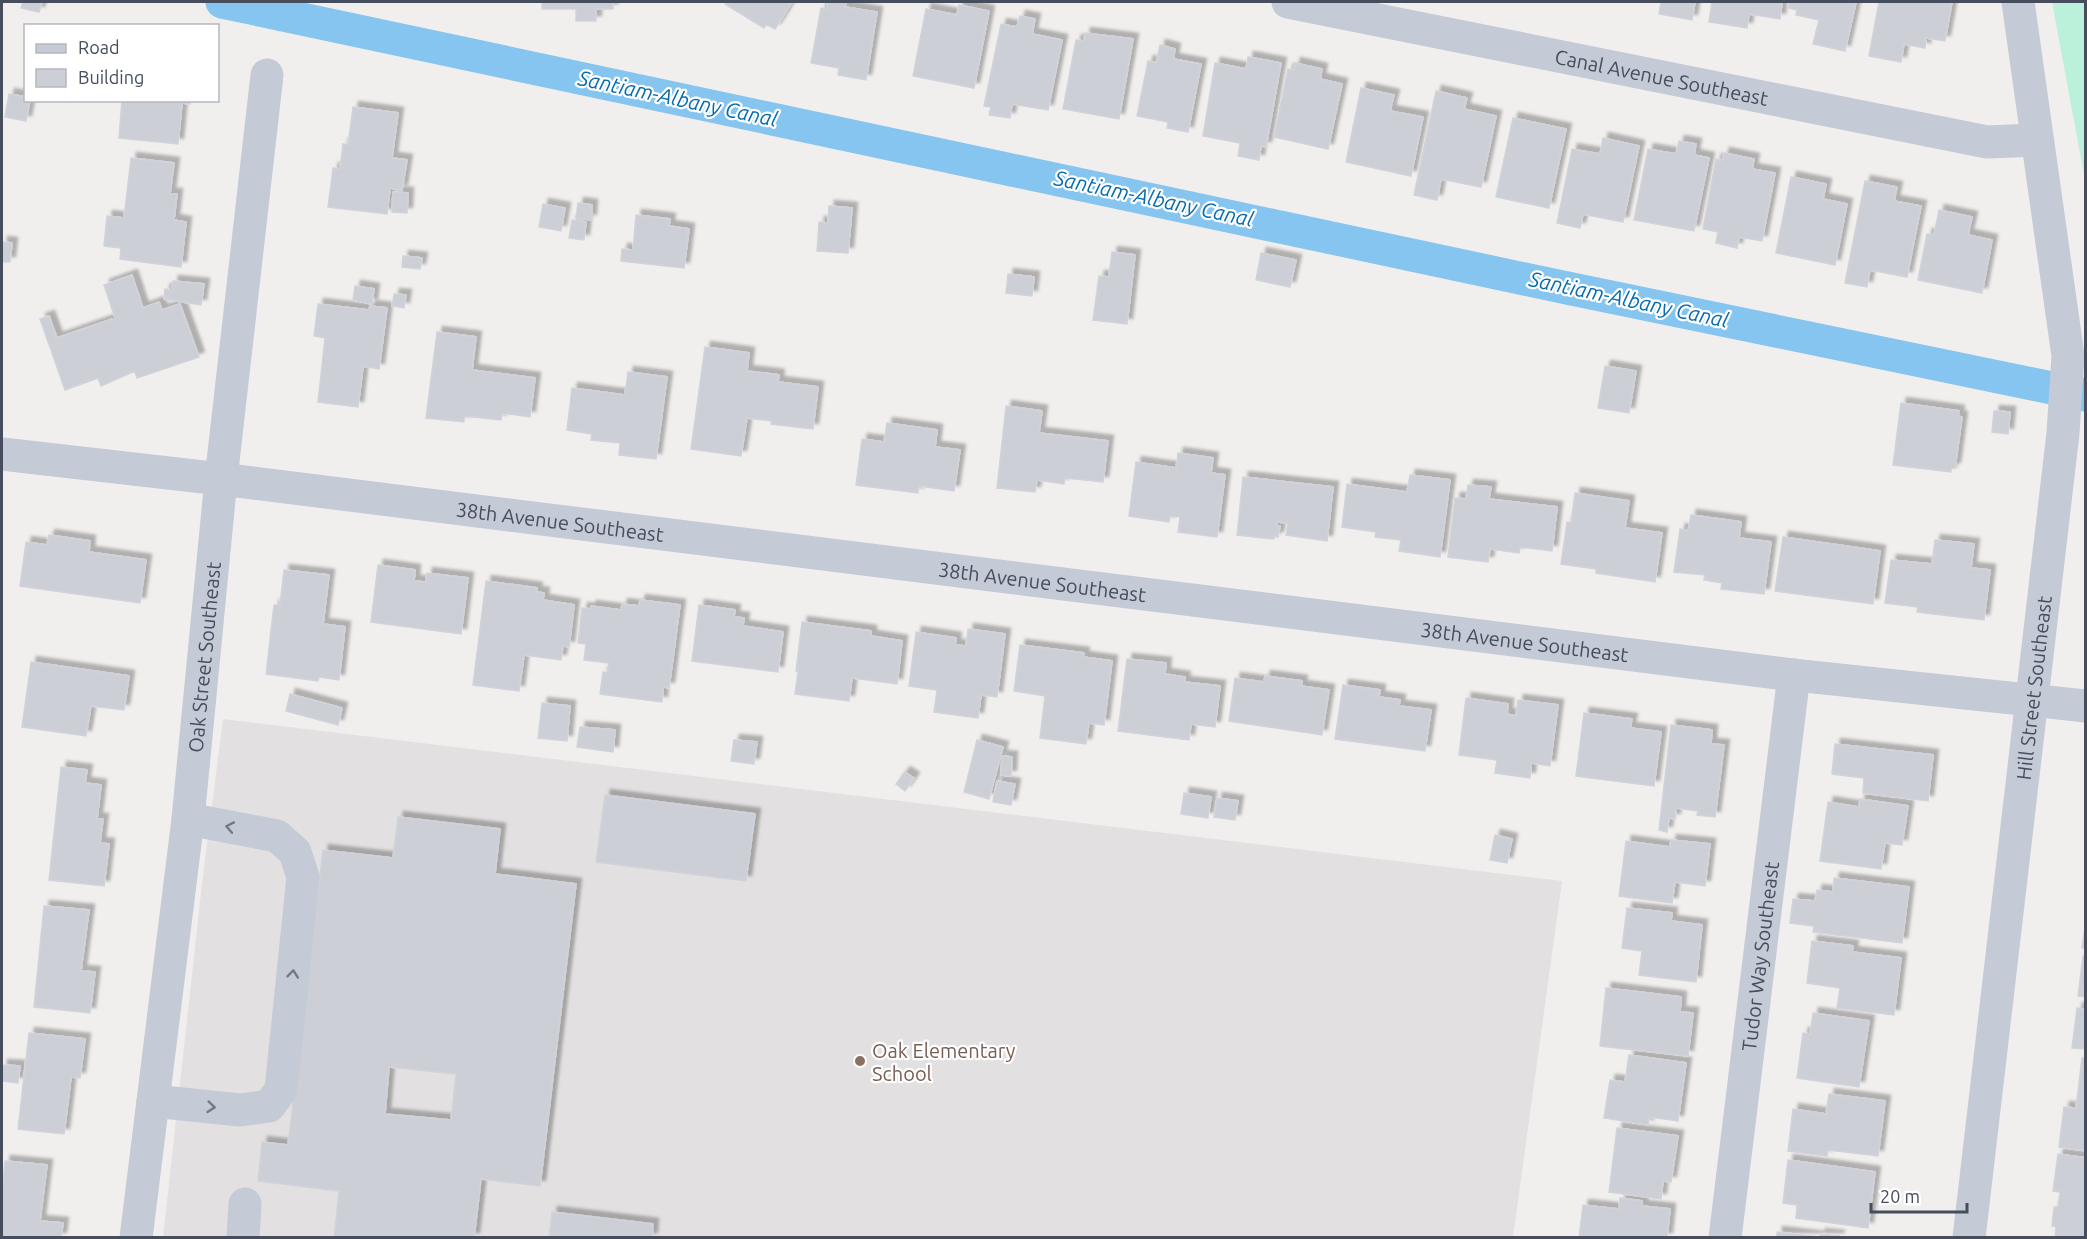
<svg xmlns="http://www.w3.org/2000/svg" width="2087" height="1239" font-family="Ubuntu,sans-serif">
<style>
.education{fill:#e2e0e0}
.green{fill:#bbf0da}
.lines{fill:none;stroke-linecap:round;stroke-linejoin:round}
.canal{stroke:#86c5ef;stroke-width:33}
.building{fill:#cdcfd6;stroke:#d2d3da;stroke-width:1.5;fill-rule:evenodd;filter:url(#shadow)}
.minor{stroke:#c4cad6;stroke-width:33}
.oneway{stroke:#727987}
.education-dot{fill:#8d6e63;stroke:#fff;stroke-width:2}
.labels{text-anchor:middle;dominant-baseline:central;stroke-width:4.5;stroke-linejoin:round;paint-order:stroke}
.street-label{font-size:20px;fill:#464d5d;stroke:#fff}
.education-label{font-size:20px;fill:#785e54;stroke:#fff;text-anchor:start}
.water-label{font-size:21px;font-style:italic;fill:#076cae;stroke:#fff}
</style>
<defs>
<filter id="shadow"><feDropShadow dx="5.5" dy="-5.5" stdDeviation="1.5" flood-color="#0004"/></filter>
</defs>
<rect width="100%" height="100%" fill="#f1efee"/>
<path class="education" d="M223 719 1562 881 1513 1237 163 1238 202 884Z"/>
<path class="green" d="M2052 2H2085V180Z"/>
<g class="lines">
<path class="canal" d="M222 2 1567 288 2086 395"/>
</g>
<path class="building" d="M23 2H42L39 12 21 8Z
M542 2H613V9H596V21H576V9H542Z
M727 2H792L775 29 766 24 764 28 725 4Z
M828 2H846L845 7 877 12 866 80 838 75 839 68 811 63 821 8 827 9Z
M1661 2H1695L1692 20 1659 14Z
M1712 2H1782L1780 19 1749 14 1747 28 1709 22Z
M1789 2H1856L1845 51 1813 44 1819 20 1796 15 1797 10 1788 8Z
M1879 2H1952L1945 41 1926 38 1925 48 1904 44 1901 62 1869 56Z
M959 5 989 11 974 88 913 76 926 9 957 15Z
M1020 16 1035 19 1032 34 1062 40 1048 110 1012 104 1010 118 989 115 991 107 984 106 1001 24 1017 27Z
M1085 33 1133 39 1119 119 1063 109 1076 40 1084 41Z
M1160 45 1175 49 1173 59 1201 64 1188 132 1167 128 1168 122 1137 116 1148 61 1156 63Z
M1248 57 1281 63 1266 147 1261 146 1259 160 1238 156 1240 143 1203 136 1215 63 1246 69Z
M1295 63 1322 69 1320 79 1342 84 1328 149 1274 137 1288 69 1294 70Z
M1361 88 1394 95 1390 111 1423 117 1411 176 1346 162Z
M1436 91 1467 98 1464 109 1496 116 1481 187 1441 179 1437 200 1414 195Z
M9 94 26 97V100H30L26 121 5 117Z
M122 100H190V104L182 103 178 144 119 138Z
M353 107 398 113 392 158 407 160 402 190 390 188 387 214 328 207 333 168 340 169 343 144 348 145Z
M1513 118 1566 129 1549 208 1496 197Z
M1603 138 1639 146 1623 222 1583 214 1580 228 1557 223 1572 149 1600 154Z
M1679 141 1696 144 1694 155 1709 158 1694 231 1634 220 1648 149 1676 154Z
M1724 153 1754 159 1752 169 1775 173 1762 241 1739 237 1737 248 1716 243 1718 232 1703 229 1716 159 1722 161Z
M131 158 174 163 170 194H177L174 220 186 222 181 267 120 259 121 248 104 246 107 216 124 218Z
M1791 177 1826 184 1823 199 1847 204 1835 265 1776 253Z
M1865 181 1897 187 1894 201 1921 206 1907 277 1870 270 1867 287 1845 283Z
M393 192 408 193 407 213 392 212Z
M578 203 592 205 591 220 576 218Z
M543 204 565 208 561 231 539 227Z
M829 206 852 208 848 253 817 251 819 222 828 223Z
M1939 210 1972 217 1968 235 1992 240 1982 293 1918 280 1927 234 1934 235Z
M636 215 670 219 669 226 689 229 684 268 621 261 622 249 633 250Z
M572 220 586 222 584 240 569 238Z
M2 242 12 243 10 262H2Z
M1112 252 1135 255 1127 324 1093 320 1099 276 1109 277Z
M1261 253 1296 260 1290 287 1256 280Z
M403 256 422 258 420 269 402 267Z
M1008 274 1034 277 1032 296 1006 293Z
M132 275 143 308 159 302 162 310 180 304 199 357 137 378 135 371 101 386 98 378 65 390 40 319 49 316 57 338 115 318 104 285Z
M173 281 204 284 201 305 164 299 165 289 172 290Z
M355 286 374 289 372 304 353 300Z
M394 294 406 295 404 308 392 306Z
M318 304 369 310 370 306 387 308 379 369 363 366 358 407 318 402 325 338 314 336Z
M437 332 476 337 472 370 535 378 530 417 502 413 501 420 464 416V422L426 418Z
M705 347 749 353 747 371 779 375 778 382 818 387 813 429 771 424 772 421 747 418 741 456 691 449Z
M1605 366 1636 371 1629 413 1598 408Z
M628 372 667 377 656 459 619 455 620 443 591 440 592 434 567 430 572 388 625 395Z
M1901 403 1959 411 1958 416 1962 417 1955 468H1951V472L1893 465Z
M1006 406 1042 411 1039 433 1108 441 1103 482 1065 478 1064 484 1037 480 1035 492 997 488Z
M1994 411 2010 412 2008 434 1992 432Z
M887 423 937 430 935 447 960 450 954 491 919 486 918 493 856 485 862 439 884 442Z
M1178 453 1213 458 1211 473 1225 475 1217 537 1178 532 1180 517 1170 516 1169 522 1129 516 1136 462 1176 468Z
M1410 475 1450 480 1440 557 1399 551 1401 540 1375 537 1376 532 1342 527 1347 484 1407 492Z
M1243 477 1333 487 1327 541 1286 535 1288 523 1277 522 1276 526H1280L1278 537 1274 536V539L1237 535Z
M1468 485 1491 487 1489 499 1557 507 1552 551 1520 547 1519 553 1490 549 1488 562 1448 557 1455 498 1466 499Z
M1575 493 1629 501 1625 528 1662 533 1655 582 1596 573V569L1561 564 1567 522 1571 523Z
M1691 515 1741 522 1739 538 1771 542 1764 594 1721 589 1722 583 1704 580 1705 575 1674 572 1680 529 1688 531Z
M49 535 90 541 89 552 146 560 140 603 20 586 26 542 47 545Z
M1783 537 1880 551 1873 604 1775 591Z
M1935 540 1974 544 1971 568 1990 570 1984 620 1917 612 1918 607 1885 603 1891 560 1932 564Z
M378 565 415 570 414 581 426 582 427 573 468 578 461 634 371 622Z
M284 570 329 575 323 624 345 627 339 680 319 677 318 681 266 674 274 605H280Z
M486 581 537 588 536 592 544 593 543 600 574 605 569 647 563 646 561 660 524 655 519 691 473 685Z
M640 600 680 605 669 688 663 687 662 702 600 694 603 672 607 673 609 663 584 660 586 644 578 643 582 608 590 609 591 606 621 610 622 604 639 606Z
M699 605 735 610 734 617 744 618 743 626 783 632 778 672 692 661Z
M802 622 871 631V636L902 641 897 684 852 678 849 701 795 694 798 672 796 671Z
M968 629 1005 634 997 697 981 695 978 718 934 712 937 690 909 686 916 632 956 638 955 645 966 646Z
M1020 645 1084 653 1083 657 1112 661 1104 725 1089 723 1086 744 1040 738 1045 696 1014 691Z
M1127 659 1166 663 1165 674 1185 677 1184 682 1220 686 1215 727 1191 724 1189 740 1118 731Z
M31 662 129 676 124 710 91 706 86 736 22 727Z
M1265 676 1302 681 1301 686 1329 690 1322 735 1229 721 1235 678 1264 682Z
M1343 685 1380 690 1379 697 1400 700 1399 706 1431 710 1425 751 1335 739Z
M290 694 342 708 338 725 286 711Z
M1466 698 1508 704 1507 714 1516 716 1518 700 1558 705 1550 766 1531 763 1530 778 1495 773 1497 760 1459 755Z
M542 703 570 706 567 741 538 738Z
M1584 713 1632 719 1630 728 1661 732 1654 786 1576 776Z
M1671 725 1712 730 1711 744 1724 745 1715 817 1697 815 1698 811 1676 808 1675 819 1669 818 1667 832 1659 830Z
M580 727 615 730 613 752 577 747Z
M734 740 757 742 754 764 731 761Z
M977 740 1003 747 989 799 964 792Z
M1835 744 1933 755 1928 801 1863 793 1864 778 1832 774Z
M1002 756 1012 757 1011 776 1001 775Z
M61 767 87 770 85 783 101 785 97 819H103L100 843 109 844 104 886 49 880Z
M905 772 914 778 905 791 896 784Z
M997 781 1015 784 1011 805 993 802Z
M1184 793 1211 797 1208 818 1181 814Z
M605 795 755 814 746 881 596 862Z
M1217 798 1238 801 1235 820 1214 817Z
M1860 799 1908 806 1902 845 1885 843 1881 869 1820 861 1828 802 1859 807Z
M398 817 500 829 495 874 576 884 540 1186 481 1179 474 1238H334L339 1191 258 1181 262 1142 288 1145 323 850 393 858ZM389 1067 456 1074 451 1120 385 1114Z
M1495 835 1512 839 1507 863 1490 860Z
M1671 840 1710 844 1705 886 1675 882 1672 903 1619 896 1626 841 1670 847Z
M1834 878 1909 887 1902 943 1813 932 1814 926 1790 923 1793 899 1815 901 1817 890 1833 892Z
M44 906 89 910 81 971 95 972 90 1013 34 1007Z
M1627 908 1672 913 1671 921 1702 925 1696 982 1639 975 1642 951 1622 948Z
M2086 921V948H2082Z
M1812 941 1853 946 1852 952 1901 958 1894 1015 1837 1008 1840 988 1807 983Z
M2083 956H2086V997L2078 996Z
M1606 988 1681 997 1680 1012 1693 1013 1688 1056 1600 1046Z
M2077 1008 2086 1010V1049L2072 1048Z
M1813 1013 1869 1021 1859 1087 1797 1078 1803 1033 1810 1034Z
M29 1033 85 1039 80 1078 71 1077 64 1134 18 1129Z
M1629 1055 1686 1063 1678 1121 1649 1117 1648 1125 1604 1118 1610 1080 1625 1082Z
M2082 1058H2086V1151L2059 1147 2064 1107 2076 1108Z
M2 1065 20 1066 18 1083 2 1081Z
M1829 1094 1885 1101 1878 1156 1828 1150 1827 1156 1788 1151 1793 1109 1826 1114Z
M1617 1128 1678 1136 1671 1182 1663 1181 1661 1199 1609 1192Z
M2058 1154 2086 1158V1238H2055L2056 1227 2052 1226 2054 1207H2058L2060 1192 2053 1191Z
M1788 1160 1875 1172 1868 1228 1796 1218 1797 1205 1783 1203Z
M5 1161 47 1165 40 1221 63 1223 61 1238H2V1190Z
M1620 1198 1642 1201V1206L1670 1209 1667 1238H1579L1583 1205 1619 1209Z
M552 1212 653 1224 652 1238H549Z
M1777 1232 1820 1237V1234L1839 1236 1838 1238H1777Z"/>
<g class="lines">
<g class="minor">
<path id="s1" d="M1288 2 1987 142 2037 140"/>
<path id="s2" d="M2 454 221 479 1794 675 2086 706"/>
<path d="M153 1101 240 1110 269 1106 281 1090 303 877 295 852 277 836 188 819"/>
<path id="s3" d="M136 1238 188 819 221 479 267 75"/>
<path d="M243 1238 245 1204"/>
<path id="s4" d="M1725 1238 1794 675"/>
<path id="s5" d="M1969 1238 2063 433 2068 356 2018 2"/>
</g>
</g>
<defs><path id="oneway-chevron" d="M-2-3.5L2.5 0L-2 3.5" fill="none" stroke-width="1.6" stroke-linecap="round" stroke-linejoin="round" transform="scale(1.5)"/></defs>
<g class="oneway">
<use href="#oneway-chevron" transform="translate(230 827) rotate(-169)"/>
<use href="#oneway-chevron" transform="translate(293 974) rotate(-84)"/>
<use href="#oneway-chevron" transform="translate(211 1107) rotate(6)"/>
</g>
<circle class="education-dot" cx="860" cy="1061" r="6"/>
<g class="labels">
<g class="street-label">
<text stroke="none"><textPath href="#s1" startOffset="381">Canal Avenue Southeast</textPath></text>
<text stroke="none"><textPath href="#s2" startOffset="562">38th Avenue Southeast</textPath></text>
<text stroke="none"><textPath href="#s2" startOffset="1048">38th Avenue Southeast</textPath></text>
<text stroke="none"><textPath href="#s2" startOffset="1534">38th Avenue Southeast</textPath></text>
<text stroke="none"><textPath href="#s3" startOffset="585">Oak Street Southeast</textPath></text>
<text stroke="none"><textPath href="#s5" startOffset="554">Hill Street Southeast</textPath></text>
<text stroke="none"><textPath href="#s4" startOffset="284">Tudor Way Southeast</textPath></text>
</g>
<g class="education-label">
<text x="872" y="1050">Oak Elementary<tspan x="872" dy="23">School</tspan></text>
</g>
<g class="water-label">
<text transform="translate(678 98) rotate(12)">Santiam-Albany Canal</text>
<text transform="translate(1154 198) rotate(12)">Santiam-Albany Canal</text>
<text transform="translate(1629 299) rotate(12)">Santiam-Albany Canal</text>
</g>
</g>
<rect width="2087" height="1239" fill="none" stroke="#464d5d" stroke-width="6"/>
<rect x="24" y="24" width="195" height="78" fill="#ffffff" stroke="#b5b8be" stroke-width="1.5"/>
<rect x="36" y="44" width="30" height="9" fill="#c4cad6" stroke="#b5b8be" stroke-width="1.5"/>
<text x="78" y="54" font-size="18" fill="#464d5d">Road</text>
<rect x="36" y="69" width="30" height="18" fill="#cdcfd6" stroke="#b5b8be" stroke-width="1.5"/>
<text x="78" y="84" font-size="18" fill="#464d5d">Building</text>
<path d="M1871 1203v9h96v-9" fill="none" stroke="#464d5d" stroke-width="3"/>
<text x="1880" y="1203" font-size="18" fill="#464d5d" stroke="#ffffff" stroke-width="4.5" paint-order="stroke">20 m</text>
</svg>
